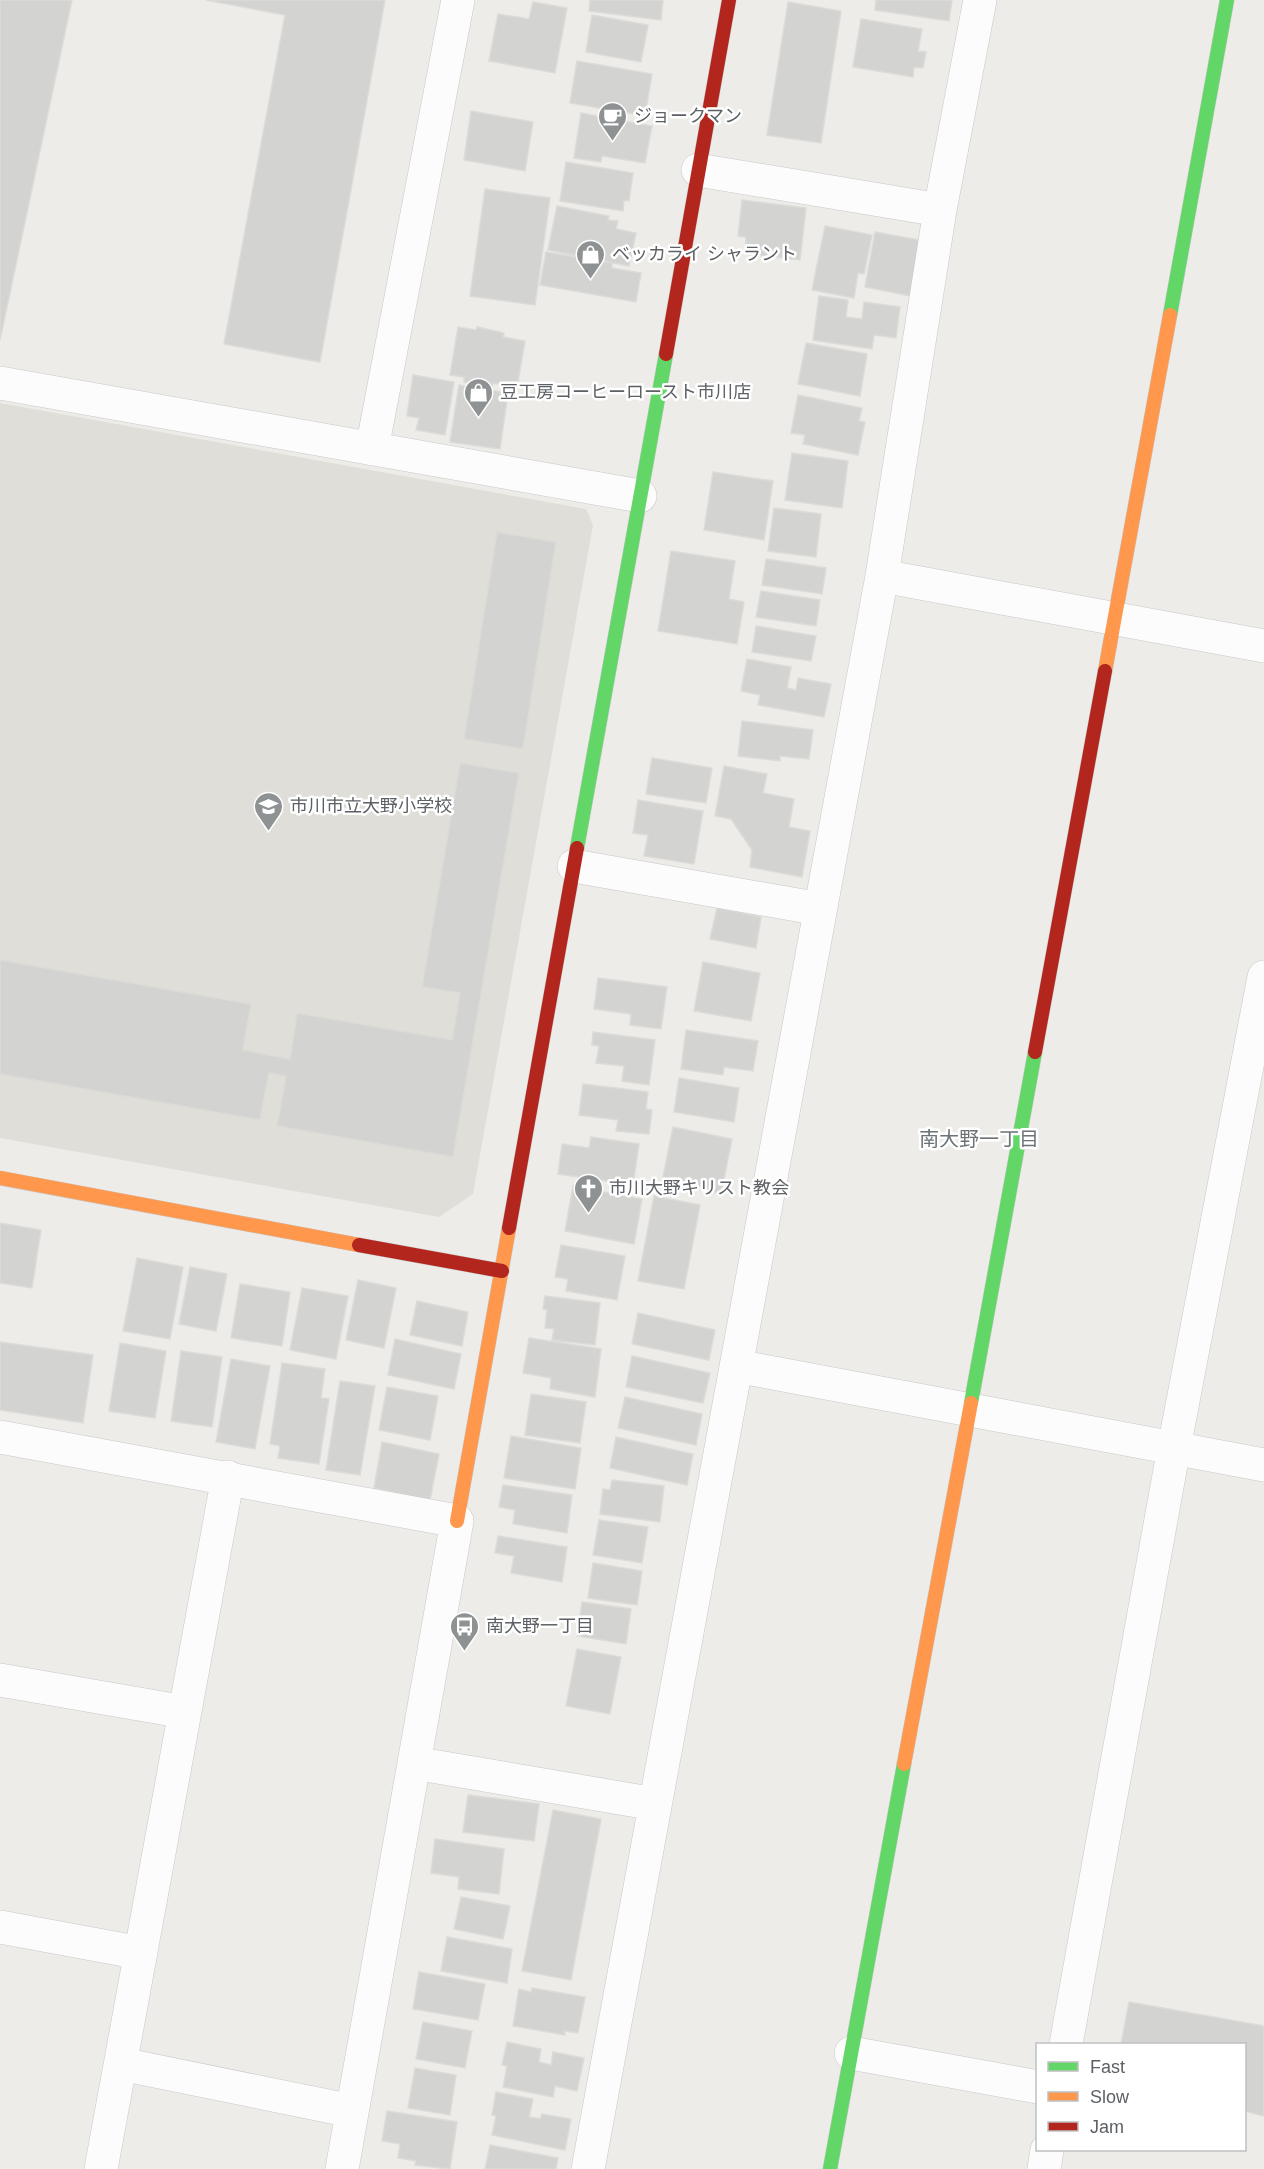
<svg xmlns="http://www.w3.org/2000/svg" width="1264" height="2169" font-family="Helvetica,'Noto Sans JP',sans-serif">
<style>
.education{fill:#e0ded8}
.building{fill:#d3d3d1;stroke:#dcdbd7;stroke-width:1.5}
.lines{fill:none;stroke-linecap:round;stroke-linejoin:round}
.street-casing{stroke:#c9c8c8;stroke-width:34}
.fast-casing{stroke:#c8c8c8;stroke-width:15}
.slow-casing{stroke:#c8c8c8;stroke-width:15}
.jam-casing{stroke:#c8c8c8;stroke-width:15}
.street{stroke:#fcfcfc;stroke-width:33}
.fast{stroke:#63d668;stroke-width:14}
.slow{stroke:#ff974d;stroke-width:14}
.jam{stroke:#b3261e;stroke-width:14}
.labels{text-anchor:middle;dominant-baseline:central;stroke-width:5;stroke-linejoin:round;paint-order:stroke}
.poi-label{font-size:18px;fill:#5d6165;stroke:#fff;text-anchor:start}
.neighbourhood-label{font-size:20px;fill:#6e7377;stroke:#fff}
</style>
<rect width="100%" height="100%" fill="#edece8"/>
<path class="education" d="M0 403 586 509 593 525 473 1194 439 1217 0 1138Z"/>
<path class="building" d="M0 0H72L0 340Z
M206 0H385L320 362 224 344 285 15Z
M590 0H663L661 20 589 11Z
M876 0H952L949 21 875 10Z
M533 2 567 8 555 73 489 61 498 14 529 19Z
M788 2 841 11 821 143 767 135Z
M592 15 648 25 641 62 586 52Z
M861 19 922 29 918 51 926 52 923 68 914 67 913 77 853 67Z
M577 61 652 74 645 116 570 103Z
M471 111 533 122 525 171 464 160Z
M581 113 652 126 645 163 602 156 601 162 574 158Z
M566 162 633 173 629 201 624 200 623 211 560 201Z
M485 189 550 198 535 305 470 296Z
M742 200 806 208 800 260 745 254 746 237 738 236Z
M557 206 609 216 608 220 618 221 616 229 636 233 629 266 548 250Z
M825 226 872 235 864 274 858 273 854 298 812 290Z
M875 232 920 240 911 296 865 287Z
M546 252 612 263V268L641 273 636 302 540 285Z
M819 296 848 300 846 317 862 319 864 302 900 307 896 338 874 335 872 349 813 340Z
M458 327 476 330 477 327 504 333 503 337 525 341 517 388 493 383 492 387 464 382V377L450 375Z
M806 343 867 354 860 396 798 384Z
M413 375 454 382 445 435 416 430 419 418 407 416Z
M459 385 508 393 500 449 450 442Z
M798 395 862 408 859 421 865 422 858 455 803 444 805 435 791 433Z
M792 453 848 461 842 508 785 500Z
M713 472 773 481 764 540 704 530Z
M774 508 821 514 816 557 768 551Z
M497 532 556 542 523 749 464 739Z
M671 551 735 561 729 599 744 602 737 644 658 631Z
M766 559 826 568 822 594 762 585Z
M761 591 820 600 816 626 756 617Z
M756 626 816 636 811 661 752 652Z
M747 659 791 667 787 688 796 690 798 678 831 684 824 717 758 705 760 695 741 691Z
M742 721 813 730 809 759 780 756V761L738 756Z
M652 758 712 768 706 803 646 794Z
M460 763 519 773 453 1157 277 1126 286 1076 269 1073 260 1120 0 1074V960L251 1004 243 1050 290 1059 297 1013 452 1040 460 993 422 987Z
M724 766 767 774 763 793 794 799 789 827 810 831 802 877 750 867 752 850 731 819 715 816Z
M638 800 703 811 694 864 644 856 648 835 633 833Z
M717 908 761 917 756 948 710 939Z
M703 962 760 973 751 1021 694 1011Z
M598 978 667 987 661 1029 630 1025 631 1014 594 1009Z
M686 1030 758 1041 753 1071 724 1067 723 1075 681 1069Z
M593 1032 655 1040 649 1085 622 1081 624 1066 596 1063 599 1046 592 1045Z
M679 1078 739 1088 734 1122 674 1112Z
M583 1084 648 1092 646 1109 652 1110 649 1134 616 1131 618 1120 579 1115Z
M673 1127 732 1139 721 1194 662 1182Z
M591 1137 639 1144 633 1185 558 1174 562 1144 589 1148Z
M573 1186 642 1199 634 1244 565 1231Z
M654 1196 700 1205 684 1289 638 1281Z
M0 1223 41 1230 32 1288 0 1283Z
M561 1245 625 1256 617 1300 566 1291 568 1279 555 1277Z
M137 1258 183 1267 170 1339 123 1331Z
M190 1267 227 1274 216 1331 179 1324Z
M358 1280 396 1288 384 1348 346 1340Z
M240 1284 290 1292 282 1346 231 1338Z
M302 1288 348 1296 336 1359 290 1350Z
M545 1296 600 1303 595 1345 552 1340 554 1329 545 1328 547 1310 543 1309Z
M417 1301 468 1312 462 1346 410 1335Z
M638 1313 715 1330 709 1360 632 1344Z
M529 1338 601 1349 595 1397 550 1389 551 1378 523 1373Z
M395 1339 461 1354 454 1389 388 1375Z
M0 1342 93 1355 83 1423 0 1410Z
M120 1343 166 1351 155 1418 109 1411Z
M181 1351 222 1357 212 1427 171 1421Z
M632 1356 710 1373 703 1403 626 1387Z
M231 1359 270 1366 255 1449 216 1442Z
M282 1363 325 1369 321 1398 329 1399 319 1464 278 1458 280 1446 270 1444Z
M340 1381 375 1386 360 1475 326 1470Z
M387 1387 438 1396 430 1440 379 1430Z
M531 1394 586 1402 580 1443 525 1435Z
M625 1397 702 1414 696 1445 618 1428Z
M511 1436 581 1448 575 1489 504 1478Z
M616 1437 693 1454 687 1485 610 1468Z
M382 1442 439 1454 430 1500 374 1488Z
M612 1480 664 1486 660 1522 600 1514 603 1489 610 1490Z
M503 1485 572 1495 567 1533 513 1524 515 1510 499 1507Z
M599 1520 648 1527 642 1563 593 1555Z
M498 1536 567 1547 562 1582 511 1573 514 1556 495 1553Z
M593 1563 642 1571 637 1605 588 1598Z
M582 1602 631 1609 626 1644 577 1636Z
M577 1649 621 1657 610 1714 566 1706Z
M468 1795 539 1804 534 1841 463 1832Z
M553 1810 601 1819 571 1980 522 1971Z
M435 1839 504 1849 499 1894 458 1889 459 1877 431 1873Z
M461 1897 510 1906 503 1939 454 1929Z
M447 1937 512 1949 507 1983 441 1971Z
M419 1972 485 1984 478 2020 413 2009Z
M532 1988 585 1997 578 2033 564 2031 565 2035 513 2026 519 1989 531 1992Z
M1129 2002 1264 2026V2116L1244 2111V2044H1121Z
M423 2022 472 2031 465 2068 416 2059Z
M507 2042 541 2049 539 2062 551 2065 553 2052 584 2058 577 2091 555 2086 553 2097 503 2087 507 2066 502 2065Z
M415 2068 456 2075 450 2115 408 2108Z
M496 2092 533 2099 529 2117 540 2119 542 2114 571 2119 565 2150 492 2135 496 2116 492 2115Z
M387 2111 457 2122 450 2169 415 2165 416 2161 398 2158 400 2144 382 2141Z
M490 2145 558 2158 556 2169H485Z"/>
<g class="lines">
<defs>
<path id="street" d="M698 170 940 210
M0 383 640 496
M372 449 458 0
M882 576 1264 646
M574 866 820 909
M736 1366 1264 1465
M0 1437 457 1521 342 2169
M0 1680 185 1712
M414 1763 655 1804
M0 1927 141 1953
M1066 2044 1174 1448 1264 977
M851 2053 1038 2087
M121 2064 352 2111
M101 2169 228 1477
M588 2169 882 576 940 210 980 0
M1044 2169 1047 2150"/>
<path id="fast" d="M1170 315 1227 0
M577 848 666 354
M971 1403 1035 1052
M830 2169 904 1764"/>
<path id="slow" d="M1105 671 1170 315
M0 1178 359 1245
M457 1521 509 1228
M904 1764 971 1403"/>
<path id="jam" d="M666 354 729 0
M1035 1052 1105 671
M509 1228 577 848
M359 1245 502 1271"/>
</defs>
<use href="#street" class="street-casing"/>
<use href="#fast" class="fast-casing"/>
<use href="#slow" class="slow-casing"/>
<use href="#jam" class="jam-casing"/>
<use href="#street" class="street"/>
<use href="#fast" class="fast"/>
<use href="#slow" class="slow"/>
<use href="#jam" class="jam"/>
</g>
<defs>
<symbol id="cafe-pin" viewBox="-11 -11 22 30"><path d="M0 17L-7.5 6A9.5 9.5 0 1 1 7.5 6Z" fill="#8f9293" stroke="#fff"/><path d="M-5.5-4.5H6V0H3Q3 3.5 0 3.5H-2.5Q-5.5 3.5-5.5 0ZM3-3.2v2h1.7v-2ZM-6 4.5H4V6H-6Z" fill="#fff"/></symbol>
<symbol id="shop-pin" viewBox="-11 -11 22 30"><path d="M0 17L-7.5 6A9.5 9.5 0 1 1 7.5 6Z" fill="#8f9293" stroke="#fff"/><path d="M-5-2.5h2.3a2.7 3.5 0 0 1 5.4 0H5L5.5 6h-11ZM-1.5-2.5h3a1.5 2.3 0 0 0-3 0Z" fill="#fff"/></symbol>
<symbol id="school-pin" viewBox="-11 -11 22 30"><path d="M0 17L-7.5 6A9.5 9.5 0 1 1 7.5 6Z" fill="#8f9293" stroke="#fff"/><path d="M0-5L7-2L0 1L-7-2ZM-4 1L0 2.5L4 1V4Q0 6-4 4Z" fill="#fff"/></symbol>
<symbol id="church-pin" viewBox="-11 -11 22 30"><path d="M0 17L-7.5 6A9.5 9.5 0 1 1 7.5 6Z" fill="#8f9293" stroke="#fff"/><path d="M-1.2-6h2.4v3.5h3.3v2.4h-3.3V6h-2.4V-.1h-3.3v-2.4h3.3Z" fill="#fff"/></symbol>
<symbol id="bus-pin" viewBox="-11 -11 22 30"><path d="M0 17L-7.5 6A9.5 9.5 0 1 1 7.5 6Z" fill="#8f9293" stroke="#fff"/><path d="M-5-6H5V4H4V6H2V4H-2V6H-4V4H-5ZM-3.5-4V0h7V-4ZM-3.5 1.2v1.5H-2V1.2ZM2 1.2v1.5H3.5V1.2Z" fill="#fff"/></symbol>
</defs>
<g fill-rule="evenodd">
<use href="#cafe-pin" x="596" y="100" width="33" height="45"/>
<use href="#shop-pin" x="574" y="238" width="33" height="45"/>
<use href="#shop-pin" x="462" y="376" width="33" height="45"/>
<use href="#school-pin" x="252" y="790" width="33" height="45"/>
<use href="#church-pin" x="572" y="1172" width="33" height="45"/>
<use href="#bus-pin" x="448" y="1610" width="33" height="45"/>
</g>
<g class="labels">
<g class="poi-label">
<text x="634" y="116">ジョークマン</text>
<text x="612" y="254">ベッカライ シャラント</text>
<text x="500" y="392">豆工房コーヒーロースト市川店</text>
<text x="290" y="806">市川市立大野小学校</text>
<text x="609" y="1188">市川大野キリスト教会</text>
<text x="486" y="1626">南大野一丁目</text>
</g>
<g class="neighbourhood-label">
<text x="979" y="1139">南大野一丁目</text>
</g>
</g>
<rect x="1036" y="2043" width="210" height="108" fill="#ffffff" stroke="#bec0c1" stroke-width="1.5"/>
<rect x="1048" y="2062" width="30" height="9" fill="#63d668" stroke="#bec0c1" stroke-width="1.5"/>
<text x="1090" y="2073" font-size="18" fill="#5d6165">Fast</text>
<rect x="1048" y="2092" width="30" height="9" fill="#ff974d" stroke="#bec0c1" stroke-width="1.5"/>
<text x="1090" y="2103" font-size="18" fill="#5d6165">Slow</text>
<rect x="1048" y="2122" width="30" height="9" fill="#b3261e" stroke="#bec0c1" stroke-width="1.5"/>
<text x="1090" y="2133" font-size="18" fill="#5d6165">Jam</text>
</svg>
